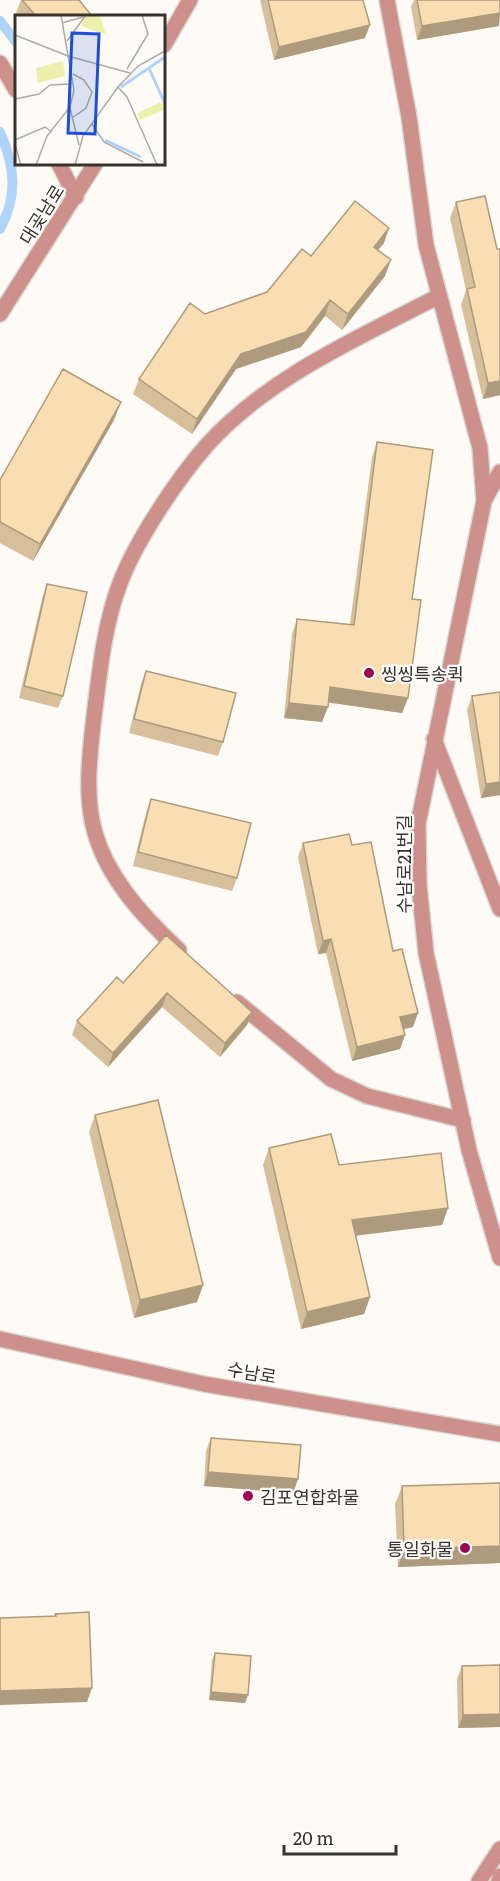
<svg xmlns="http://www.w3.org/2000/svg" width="500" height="1881" font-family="Literata,'Noto Sans KR',serif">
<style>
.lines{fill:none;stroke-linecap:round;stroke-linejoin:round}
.stream{stroke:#b0d4f9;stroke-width:10}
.minor-casing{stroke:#dad7d2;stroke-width:18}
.minor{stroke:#cd908b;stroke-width:15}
.wall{fill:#d6bf9a}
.shaded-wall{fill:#ae9b7d}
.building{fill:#f9deb3;stroke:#ae9b7d;stroke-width:1.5}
.poi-dot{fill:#9d044f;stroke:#fff;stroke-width:2}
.labels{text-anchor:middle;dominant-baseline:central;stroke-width:4.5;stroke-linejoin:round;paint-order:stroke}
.street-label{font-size:18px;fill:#37332b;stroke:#fff}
.poi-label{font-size:18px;fill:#37332b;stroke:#fff;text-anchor:start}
.inset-river{fill:none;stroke:#b0d4f9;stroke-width:3}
.inset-road{fill:none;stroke:#aeaba5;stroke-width:1.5}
.view{fill:#1d4ed8;fill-opacity:0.15;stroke:#1d4ed8;stroke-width:3}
.inset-edge{fill:none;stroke:#37332b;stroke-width:3}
</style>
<rect width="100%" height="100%" fill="#fefbf7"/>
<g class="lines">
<path class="stream" d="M0 21 16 42
M0 132C15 166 18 196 0 229"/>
<defs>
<path id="minor" d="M387 0 409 117 426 245 480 448 484 501
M164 45 190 0
M0 63 16 90
M59 164 76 197
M0 314 95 164
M500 472 484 501 418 824 419 885 426 953 469 1150 500 1258
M434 739 500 909
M179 950C145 919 108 879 95 833 85 798 89 761 93 725 99 678 103 628 120 583 136 541 177 479 207 445 268 377 360 337 439 296
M237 1002 331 1079 367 1096 463 1120
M0 1339 204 1384 500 1434
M479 1881 500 1849
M499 1881 500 1876"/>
</defs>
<use href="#minor" class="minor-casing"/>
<use href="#minor" class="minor"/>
</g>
<path class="wall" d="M21 0H79L92 16H19L16 13Z
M260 0H363L365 38 274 60Z
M414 0H500L499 26 417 40 411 7Z
M456 202 497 249H500V395L483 399 461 305 466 290 450 218Z
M384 243 378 250 385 276 342 330 325 316 301 347 236 369 192 434 133 394 139 379 267 292 311 256Z
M114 420 33 561 0 543V480Z
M377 442 412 599 408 698 402 713 328 702 322 722 284 718 292 634 297 619 350 624 372 457Z
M47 584 63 696 58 708 19 698 43 595Z
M146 671 223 742 218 756 129 733 141 684Z
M472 696 500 795 481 798 467 710Z
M151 799 237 878 232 891 133 866 146 813Z
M303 843 352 845 393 951 413 1027 403 1029 400 1049 352 1061 326 953 318 954 298 857Z
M123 983 252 1012 247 1025 220 1057 162 1007 108 1067 72 1035 77 1021Z
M95 1115 203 1285 197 1302 134 1318 89 1132Z
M269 1148 339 1165 448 1208 442 1225 355 1235 370 1297 364 1314 301 1329 263 1165Z
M211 1438 298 1479 293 1493 204 1486 206 1451Z
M500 1483V1563L398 1567 395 1504 402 1486Z
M215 1653 245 1703 209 1700 212 1660Z
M500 1662V1727L458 1728 457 1679 462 1666 499 1665Z"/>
<path class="shaded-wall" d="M500 13 499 26 417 40 422 26Z
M370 25 365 38 274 60 279 47Z
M389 228 384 243 368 262 374 247Z
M391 260 385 276 342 330 348 314Z
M330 300 325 316 301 347 236 369 192 434 197 419 241 354Z
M500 381V395L483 399 488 383Z
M121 402 114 420 33 561 40 544Z
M330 687 408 698 402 713 325 702Z
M289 703 328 707 322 722 284 718Z
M500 782V795L481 798 486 784Z
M331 939 326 953 318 954 323 941Z
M167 993 162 1007 108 1067 113 1053Z
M252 1012 247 1025 220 1057 225 1043Z
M418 1013 413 1027 395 1031 400 1017Z
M405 1035 400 1049 352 1061 357 1047Z
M448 1208 442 1225 346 1237 352 1220Z
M203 1285 197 1302 134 1318 140 1300Z
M370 1297 364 1314 301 1329 307 1312Z
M208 1472 298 1479 293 1493 204 1486Z
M500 1546V1563L398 1567 404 1549Z
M92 1688 87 1702 0 1705V1691Z
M211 1692 248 1695 245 1703 209 1700Z
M500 1714V1727L458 1728 463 1715Z"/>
<path class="building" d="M22 0H79L92 16H36Z
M268 0H363L370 25 279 47Z
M417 0H500V13L422 26Z
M485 196 497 249H500V381L488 383 467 289 475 287 456 202Z
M355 201 389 228 374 247 391 260 348 314 330 300 306 332 241 354 197 419 139 379 190 303 205 314 267 292 302 249 311 256Z
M63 369 121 402 40 544 0 522V480Z
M377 442 433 450 412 599 421 600 408 698 330 687 328 707 289 703 297 619 354 625Z
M47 584 87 592 63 696 24 686Z
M146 671 236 693 223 742 134 719Z
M500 692V782L486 784 472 696Z
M151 799 251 823 237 878 138 852Z
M349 834 352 845 371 842 393 951 402 949 418 1013 400 1017 405 1035 357 1047 331 939 323 941 303 843Z
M166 935 252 1012 225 1043 167 993 113 1053 77 1021 117 977 123 983Z
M158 1100 203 1285 140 1300 95 1115Z
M331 1134 339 1165 441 1153 448 1208 352 1220 370 1297 307 1312 269 1148Z
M211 1438 301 1445 298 1479 208 1472Z
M500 1483V1546L404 1549 402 1486Z
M89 1612 92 1688 0 1691V1618L56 1616 55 1614Z
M215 1653 251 1656 248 1695 211 1692Z
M500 1665V1714L463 1715 462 1666Z"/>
<g class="poi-dot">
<circle cx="369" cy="673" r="6"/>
<circle cx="248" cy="1496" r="6"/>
<circle cx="465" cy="1548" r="6"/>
</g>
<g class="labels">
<g class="street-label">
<text transform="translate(41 214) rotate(-58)">대곶남로</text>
<text transform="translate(403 864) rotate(-90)">수남로21번길</text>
<text transform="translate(252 1372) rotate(10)">수남로</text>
</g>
<g class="poi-label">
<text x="381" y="673">씽씽특송퀵</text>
<text x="260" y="1496">김포연합화물</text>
<text x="453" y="1548" text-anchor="end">통일화물</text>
</g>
</g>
<g transform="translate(15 15)">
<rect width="150" height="150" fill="#fefbf7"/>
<path d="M71 0H85L91 20 66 11ZM48 46 50 61 23 68 21 53ZM146 87 150 94 125 105 122 98Z" fill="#ecf0ad"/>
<path class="inset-river" d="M134 53 150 89M106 72 150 42M90 125 126 142"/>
<path class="inset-road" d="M47 8 68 2M0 20 53 41 115 58M52 26 71 0M112 54 133 19 127 0M103 72 112 82 142 150M0 84 24 79 35 70 55 69M55 93 64 130M57 103 71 93 77 77 69 65 58 59M77 109 89 127 128 147M0 125 30 112 37 117M0 129 6 150M21 150 32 121 55 92 59 75 46 0M60 150 68 121 103 72 123 51 150 36"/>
<path class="view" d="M57 18 84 19 80 119 53 118Z"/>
<rect width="150" height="150" class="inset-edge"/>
</g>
<path d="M284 1845v9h112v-9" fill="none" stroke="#37332b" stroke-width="3"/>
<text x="293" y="1845" font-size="18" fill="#37332b" stroke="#ffffff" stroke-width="4.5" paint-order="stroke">20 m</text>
</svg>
